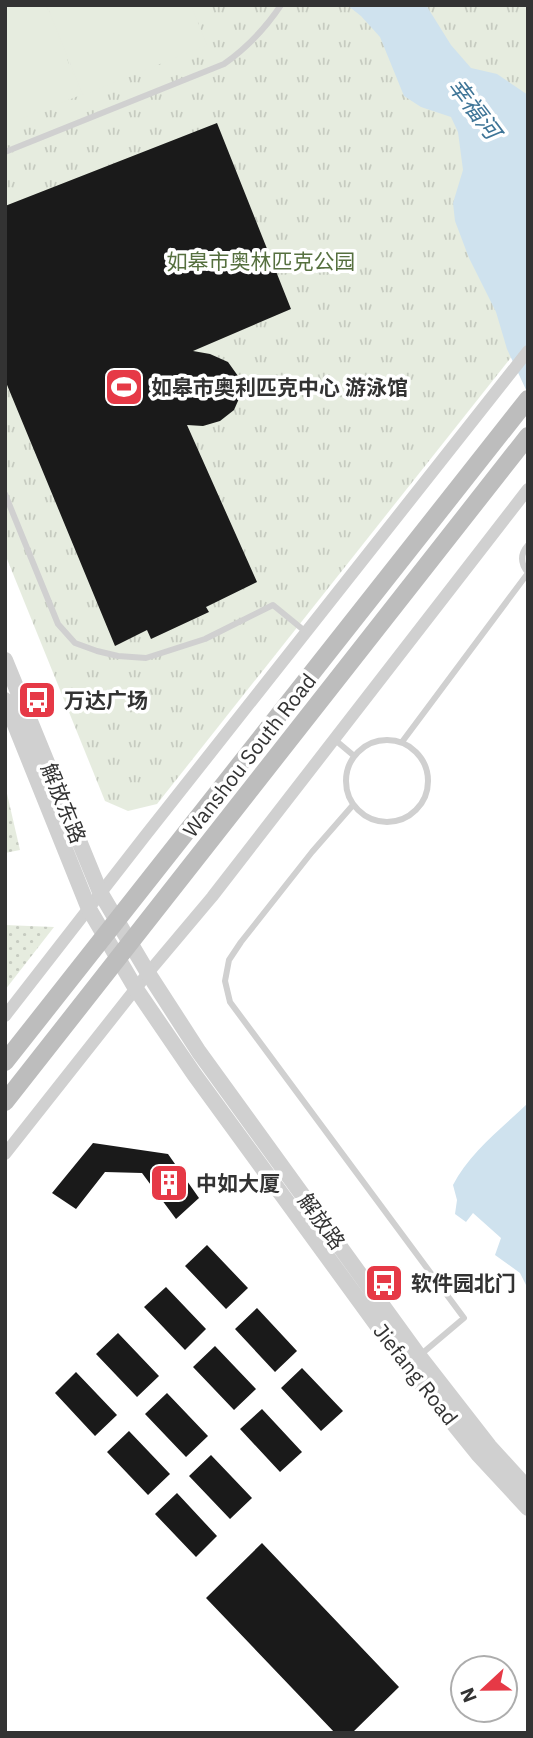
<svg xmlns="http://www.w3.org/2000/svg" width="533" height="1738" font-family="'IBM Plex Sans','Noto Sans SC',sans-serif">
<style>
.grass{fill:url(#grass-dots)}
.park{fill:url(#park-tufts)}
.pitch{fill:#e6ecdf}
.water{fill:#cfe2ee}
.building{fill:#1a1a1a}
.lines{fill:none;stroke-linecap:round;stroke-linejoin:round}
.service{stroke:#d0d0d0;stroke-width:6}
.minor{stroke:#d0d0d0;stroke-width:12}
.tertiary{stroke:#d0d0d0;stroke-width:16}
.secondary{stroke:#bdbdbd;stroke-width:18}
.labels{text-anchor:middle;dominant-baseline:central;stroke-width:7;stroke-linejoin:round;paint-order:stroke}
.park-label{font-size:21px;fill:#56703f;stroke:#fff}
.poi-label{font-size:21px;font-weight:bold;fill:#333;stroke:#fff;text-anchor:start}
.street-label{font-size:21px;fill:#333;stroke:#fff}
.water-label{font-size:23px;font-style:italic;fill:#3f7597;stroke:#fff}
</style>
<defs>
<pattern id="grass-dots" width="8" height="8" patternUnits="userSpaceOnUse" patternTransform="scale(1.75)"><rect width="8" height="8" fill="#e6ecdf"/><path d="M2 2h.1M6 6h.1" fill="none" stroke="#c6cbc0" stroke-width="1.8" stroke-linecap="round"/></pattern>
<pattern id="park-tufts" width="24" height="20" patternUnits="userSpaceOnUse" patternTransform="scale(1.75)"><rect width="24" height="20" fill="#e6ecdf"/><path d="M3 7l-1-3M5 7V3M7 7l1-3M15 17l-1-3M17 17v-4M19 17l1-3" fill="none" stroke="#c6cbc0"/></pattern>
</defs>
<rect width="100%" height="100%" fill="#fff"/>
<path class="grass" d="M5 785 20 850 5 853Z
M5 925 54 927 5 990Z"/>
<path class="park" d="M5 5H528V336L157 804 128 811 105 801 5 554Z"/>
<path class="pitch" d="M5 5H46L81 95 5 125Z
M47 5H191L207 45 83 95Z"/>
<path class="water" d="M347 5H426L451 45 471 68 497 74 528 95V394L507 349 496 312 469 258 455 221 453 203 463 170 458 132 451 117 421 107 404 96 380 37 361 16Z
M528 1103V1289L520 1273 495 1255 501 1238 473 1213 466 1222 455 1214 457 1200 453 1185C469 1153 502 1128 528 1103Z"/>
<path class="building" d="M217 123 291 309 193 351 210 354 228 362 238 376 241 394 234 410 220 421 203 426 187 425 257 582 206 607 209 612 151 639 147 630 115 646 5 380V206Z
M93 1143 168 1154 199 1198 176 1219 142 1173 105 1172 76 1209 52 1193Z
M207 1245 248 1288 226 1309 185 1266Z
M166 1287 206 1329 185 1350 144 1307Z
M257 1308 297 1351 275 1372 235 1329Z
M118 1333 159 1376 137 1397 96 1354Z
M215 1346 256 1389 234 1410 193 1367Z
M302 1368 343 1411 321 1431 281 1388Z
M76 1372 117 1415 95 1436 55 1393Z
M167 1393 208 1436 186 1457 145 1414Z
M262 1409 302 1452 280 1472 240 1429Z
M129 1431 170 1474 148 1495 107 1452Z
M211 1455 252 1498 230 1519 189 1476Z
M177 1493 217 1536 196 1557 155 1514Z
M262 1543 399 1687 352 1733H335L206 1598Z"/>
<g class="lines">
<path class="service" d="M5 152 224 64C248 47 265 29 281 5
M5 494 58 624 75 643 97 651 118 656 146 658 205 639 273 605 306 632
M528 545C520 554 520 563 528 573
M334 739 353 755
M346 781a41 41 0 1 1 82 0a41 41 0 1 1-82 0Z
M402 742 528 573
M353 805 312 852 241 942 229 960 225 981 230 1002 464 1318 419 1356"/>
<path class="minor" d="M5 1016 145 836 528 351
M5 1154 148 973 212 897 528 489"/>
<path class="tertiary" d="M5 660 100 892 148 973 199 1052 419 1356 489 1446 528 1489
M5 700 89 909 136 989 194 1074 406 1365 478 1454 528 1508"/>
<path class="secondary" d="M5 1062 528 399
M5 1102 528 436"/>
</g>
<defs>
<symbol id="stadium-square" viewBox="-11 -11 22 22"><rect x="-9" y="-9" width="18" height="18" rx="4" fill="#e63946" stroke="#fff"/><path d="M0-5a6.5 5 0 1 0 0 10a6.5 5 0 1 0 0-10ZM-3.5-1.8h7v3.6h-7Z" fill="#fff"/></symbol>
<symbol id="bus-square" viewBox="-11 -11 22 22"><rect x="-9" y="-9" width="18" height="18" rx="4" fill="#e63946" stroke="#fff"/><path d="M-5-6H5V4H4V6H2V4H-2V6H-4V4H-5ZM-3.5-4V0h7V-4ZM-3.5 1.2v1.5H-2V1.2ZM2 1.2v1.5H3.5V1.2Z" fill="#fff"/></symbol>
<symbol id="building-square" viewBox="-11 -11 22 22"><rect x="-9" y="-9" width="18" height="18" rx="4" fill="#e63946" stroke="#fff"/><path d="M-4-6H4V6H1V3H-1V6H-4ZM-2.5-4.3h1.7v1.8h-1.7ZM.8-4.3h1.7v1.8H.8ZM-2.5-1h1.7V.8h-1.7ZM.8-1h1.7V.8H.8Z" fill="#fff"/></symbol>
</defs>
<g fill-rule="evenodd">
<use href="#stadium-square" x="102" y="365" width="44" height="44"/>
<use href="#bus-square" x="15" y="678" width="44" height="44"/>
<use href="#building-square" x="147" y="1161" width="44" height="44"/>
<use href="#bus-square" x="362" y="1261" width="44" height="44"/>
</g>
<g class="labels">
<g class="park-label">
<text x="261" y="261">如皋市奥林匹克公园</text>
</g>
<g class="poi-label">
<text x="151" y="387">如皋市奥利匹克中心 游泳馆</text>
<text x="64" y="700">万达广场</text>
<text x="196" y="1183">中如大厦</text>
<text x="411" y="1283">软件园北门</text>
</g>
<g class="street-label">
<text transform="translate(249 755) rotate(-52)">Wanshou South Road</text>
<text transform="translate(64 803) rotate(68)">解放东路</text>
<text transform="translate(322 1221) rotate(54)">解放路</text>
<text transform="translate(416 1374) rotate(52)">Jiefang Road</text>
</g>
<g class="water-label">
<text transform="translate(475 108) rotate(53)">幸福河</text>
</g>
</g>
<rect width="533" height="1738" fill="none" stroke="#333333" stroke-width="14"/>
<g transform="translate(484 1689) rotate(248)"><circle r="33" fill="#ffffff" stroke="#adadad" stroke-width="2"/>
<path d="M0-5L12 26L0 18L-12 26Z" fill="#e63946"/>
<text y="-10" font-size="19" font-weight="bold" text-anchor="middle" fill="#333333">N</text>
</g>
</svg>
